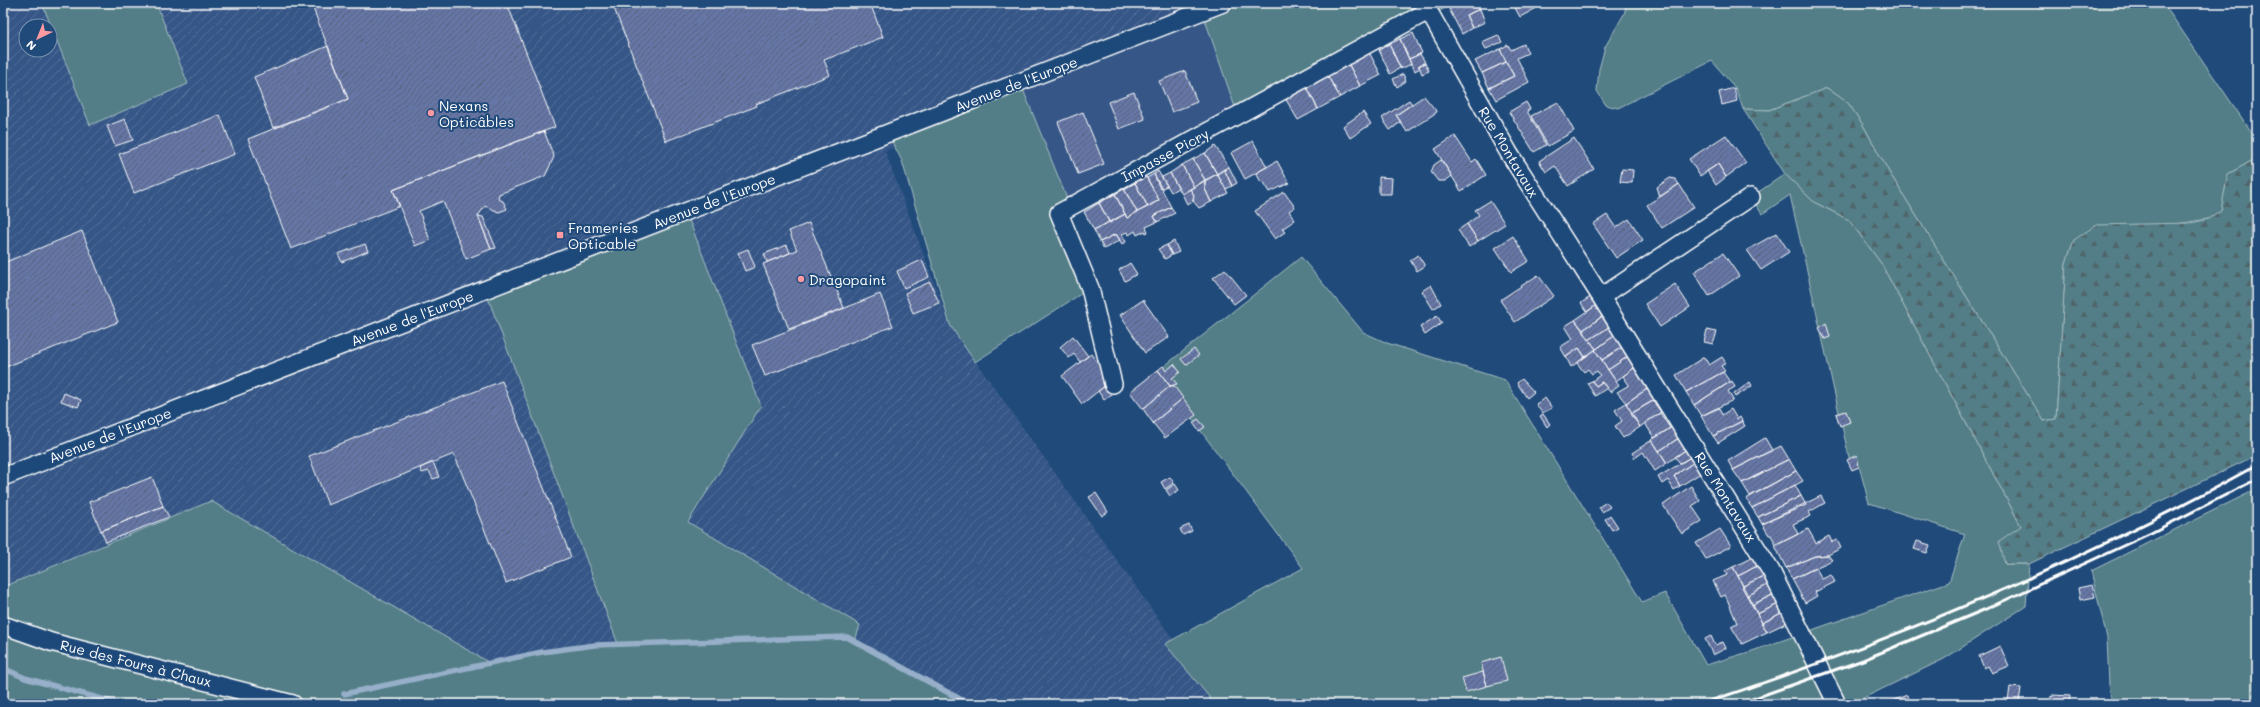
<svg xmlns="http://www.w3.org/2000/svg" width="2260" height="707" font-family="Mali,sans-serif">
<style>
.built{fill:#345787}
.industrial{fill:url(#industrial-furrows);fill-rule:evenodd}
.green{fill:#527e87;stroke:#a8bec3}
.forest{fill:url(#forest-firs);stroke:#a8bec3}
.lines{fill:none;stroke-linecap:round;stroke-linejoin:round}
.stream{stroke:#97afc9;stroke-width:5.5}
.building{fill:url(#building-hatch);stroke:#fff}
.street-casing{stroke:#fff;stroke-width:20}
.street{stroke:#1f4a7a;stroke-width:17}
.rail{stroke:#fff;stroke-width:3}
.poi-dot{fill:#ff9aa2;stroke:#1f4a7a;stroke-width:1.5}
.labels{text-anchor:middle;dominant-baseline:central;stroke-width:4;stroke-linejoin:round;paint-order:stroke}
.street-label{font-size:14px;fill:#fff;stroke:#1f4a7a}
.poi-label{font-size:14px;fill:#fff;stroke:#1f4a7a;text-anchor:start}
</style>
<defs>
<pattern id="industrial-furrows" width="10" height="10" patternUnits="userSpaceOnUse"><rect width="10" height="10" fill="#345787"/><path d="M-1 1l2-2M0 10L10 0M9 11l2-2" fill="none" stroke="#527099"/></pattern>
<pattern id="forest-firs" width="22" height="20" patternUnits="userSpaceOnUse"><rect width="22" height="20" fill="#527e87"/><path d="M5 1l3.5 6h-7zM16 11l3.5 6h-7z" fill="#4f656a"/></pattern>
<pattern id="building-hatch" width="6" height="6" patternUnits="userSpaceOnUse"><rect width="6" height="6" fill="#6576a6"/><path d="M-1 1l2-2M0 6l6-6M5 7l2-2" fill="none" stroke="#586179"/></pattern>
</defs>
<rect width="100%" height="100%" fill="#1f4a7a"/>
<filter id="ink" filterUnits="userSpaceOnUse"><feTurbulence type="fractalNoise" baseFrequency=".025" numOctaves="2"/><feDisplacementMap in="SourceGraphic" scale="8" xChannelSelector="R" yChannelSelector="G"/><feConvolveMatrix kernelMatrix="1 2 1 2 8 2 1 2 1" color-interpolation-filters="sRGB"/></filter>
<g filter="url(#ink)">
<path class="built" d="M1223 3 1238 116 1070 206 1020 82Z"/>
<path class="industrial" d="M3 3H1233L885 151 950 325 1219 704H3ZM26 26H50V50H26Z"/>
<path class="green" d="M42 3H156L188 84 90 125Z
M1223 3H1455L1238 116 1202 11Z
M1627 3H2163L2257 140V158L2228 174 2221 211 2208 219 2074 240 2066 263 2056 419 2044 421 1889 172 1863 125 1848 103 1827 88 1769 110 1743 109 1736 89 1712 61 1618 108 1606 105 1597 91 1599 69 1605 47 1624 14Z
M1020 82 1070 206 1060 213 1090 288 975 362 950 325 902 161 888 134Z
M1785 174 1814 202 1849 220 1881 263 2021 526 2005 564H2029L2026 606 1944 659 1851 704H1215L1165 644 1303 568 1157 372 1301 257 1363 332 1387 343 1505 380 1642 602 1665 593 1706 665 1752 651 1949 582 1965 534 1869 503 1859 466H1851L1790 195 1762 214 1751 197Z
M686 212 761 406 688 522 860 625 855 641 969 704H3V587L211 501 490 663C533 654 575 646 618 644L485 290Z
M2257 489V692L2253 704H2112L2109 685 2107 638 2091 571Z"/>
<path class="forest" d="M1827 88 1848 103 1863 125 1889 172 2044 421 2056 419 2066 263 2074 240 2096 225 2191 223 2208 219 2221 210 2228 174 2257 158V455L2029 564H2005L1999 541 2021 526 1881 263 1849 220 1814 202 1785 174 1743 109 1769 110Z"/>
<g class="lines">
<path class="stream" d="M3 668 25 678 120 704
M344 694 542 652 595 645 847 637 969 704"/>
</g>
<path class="building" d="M311 3H507L555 127 393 190 400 206 291 249 248 139 348 99Z
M612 3H870L883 37 824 60 830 75 756 104 757 106 666 141Z
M1459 3H1476L1480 9 1466 15 1472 28 1462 34 1449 9Z
M1543 3 1544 4 1520 17 1513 4Z
M1480 9 1485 22 1472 28 1466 15Z
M1413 33 1422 53 1409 59 1400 39Z
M1498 35 1502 42 1486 49 1482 42Z
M1400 39 1411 64 1401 69 1389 44Z
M1389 44 1400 68 1390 74 1379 50Z
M1524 44 1528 53 1517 58 1529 82 1496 100 1489 88 1514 76 1500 49 1508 45 1511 50Z
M328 46 348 99 273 128 254 77Z
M1500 49 1506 62 1482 73 1475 61Z
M1369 52 1381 75 1360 86 1348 63Z
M1420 54 1425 62 1418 66 1420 68 1415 71 1409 59Z
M1506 62 1514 76 1489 88 1482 73Z
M1348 63 1360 86 1340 97 1327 75Z
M1425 63 1429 71 1422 74 1419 66Z
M1185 71 1197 102 1172 112 1159 81Z
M1403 74 1406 81 1397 87 1393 79Z
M1327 75 1340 97 1318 109 1306 86Z
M1306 86 1318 109 1298 120 1285 98Z
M1734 88 1737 101 1722 105 1719 92Z
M1134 92 1145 119 1119 129 1108 102Z
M1424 96 1437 112 1407 132 1396 115Z
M1409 100 1412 104 1396 115 1401 122 1390 130 1382 118Z
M1526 102 1530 109 1527 111 1546 145 1534 152 1509 112Z
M1558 102 1574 131 1548 146 1531 116Z
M1083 112 1104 164 1078 174 1058 122Z
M1363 112 1371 124 1350 138 1343 126Z
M220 115 235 154 134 193 119 154Z
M125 119 133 140 115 146 107 126Z
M544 131 554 157 545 176 499 194 498 199 503 201 507 209 499 212 485 206 478 216 491 249 466 259 443 201 419 211 430 240 415 246 393 190Z
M1726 135 1746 163 1726 177 1718 164 1700 176 1689 159Z
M1455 136 1472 162 1476 159 1486 175 1461 191 1435 149Z
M1574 138 1594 169 1568 186 1555 166 1546 172 1539 161Z
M1253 141 1267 167 1245 179 1231 153Z
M1215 146 1229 167 1217 174 1205 153Z
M1205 153 1217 174 1205 180 1193 159Z
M1193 159 1205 180 1194 187 1182 165Z
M1441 160 1452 176 1445 181H1438L1431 172 1434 165Z
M1277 161 1289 183 1270 192 1263 181 1261 182 1256 173Z
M1718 164 1726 177 1716 185 1707 171Z
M1182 165 1194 187 1182 194 1170 173Z
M1229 167 1237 183 1232 186 1224 169Z
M1224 169 1232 186 1226 189 1217 174Z
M1622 169 1633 170 1632 183 1620 182Z
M1158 171 1167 186 1160 189 1154 174Z
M1170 173 1178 188 1171 192 1162 177Z
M1154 174 1171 207 1154 216 1157 222 1146 227 1148 232 1146 233 1145 231 1137 235 1135 231 1129 235 1127 232 1122 234 1126 242 1122 244 1116 234 1100 242 1094 230 1125 214 1127 218 1159 200 1147 178Z
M1217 174 1228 193 1211 202 1205 189V181Z
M1146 177 1159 200 1148 207 1135 183Z
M1379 177 1392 178 1391 194H1379Z
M1670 178 1675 179 1679 184 1660 197 1657 187Z
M1205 181V189L1211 202 1199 208 1193 201 1194 195 1190 189Z
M1135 183 1148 207 1137 212 1124 189Z
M1679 184 1694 207 1662 228 1647 205Z
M1124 189 1137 212 1127 218 1115 194Z
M1190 189 1194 195 1193 201 1187 204 1182 194Z
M1284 192 1295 207 1289 211 1295 220 1282 229 1285 232 1275 239 1255 211Z
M1115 194 1125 214 1110 223 1099 203Z
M1490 201 1505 224 1478 241 1467 224 1479 215 1475 210Z
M1099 203 1109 222 1094 230 1084 212Z
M1171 207 1175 213 1157 222 1154 216Z
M1607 215 1616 228 1629 219 1643 240 1616 258 1593 224Z
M478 216 483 217 496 248 491 249Z
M809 223 844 308 789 329 763 264 797 250 789 231Z
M1467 224 1478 241 1469 247 1458 230Z
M82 231 118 322 3 368V263Z
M1777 233 1789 252 1761 270 1747 250Z
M1116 234 1120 240 1104 249 1100 242Z
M1513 236 1529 261 1511 272 1495 248Z
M1174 241 1179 252 1172 255 1167 245Z
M365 244 368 251 342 262 338 254Z
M787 245 790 253 767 262 764 254Z
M1167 245 1172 255 1165 259 1158 249Z
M748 249 755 267 745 271 738 253Z
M1723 253 1739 276 1709 296 1694 272Z
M1418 255 1425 266 1417 271 1410 260Z
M922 260 929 277 904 288 897 271Z
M1130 263 1137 274 1125 281 1119 270Z
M1225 269 1246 295 1234 304 1213 278Z
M1538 275 1554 296 1515 322 1500 300Z
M930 282 939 303 913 313 905 293Z
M1675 284 1690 307 1660 327 1645 304Z
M1431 285 1441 304 1433 309 1422 291Z
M880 294 893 326 765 376 752 345Z
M1592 296 1597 305 1587 312 1581 303Z
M1143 300 1169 337 1145 353 1120 315Z
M1598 304 1604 315 1583 330 1575 320Z
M1604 315 1612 325 1589 340 1583 330Z
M1437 316 1442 323 1425 335 1420 327Z
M1575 320 1596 349 1585 357 1579 348 1566 357 1560 347 1573 339 1565 326Z
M1826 323 1830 337 1825 339 1819 328Z
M1612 325 1617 334 1596 349 1589 340Z
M1707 330 1717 332 1713 344 1704 342Z
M1617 334 1624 346 1602 360 1595 350Z
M1073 336 1088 356 1080 362 1074 354 1069 358 1060 347Z
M1624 346 1630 355 1608 370 1602 360Z
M1579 348 1585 357 1571 367 1566 357Z
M1194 349 1199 355 1186 365 1181 359Z
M1595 350 1619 386 1610 392 1602 382 1596 386 1592 381 1600 375 1597 371 1592 374 1588 369 1584 372 1577 363Z
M1091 354 1111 381 1082 404 1062 376Z
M1630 355 1637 366 1616 381 1608 370Z
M1704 357 1709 365 1722 357 1726 363 1721 366 1725 371 1686 392 1676 375Z
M1174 364 1180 372 1172 378 1177 384 1170 386 1158 370 1163 366 1166 371Z
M1637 366 1643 376 1640 377 1647 389 1626 403 1617 392 1629 385 1623 376Z
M1158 370 1170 386 1143 409 1130 392Z
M1723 372 1730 382 1694 405 1686 392Z
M1522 379 1534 392 1527 398 1517 383Z
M502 381 571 557 506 583 454 454 328 505 309 456Z
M1592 381 1596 386 1602 382 1607 388 1595 396 1587 383Z
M1732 381 1735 387 1728 391 1733 400 1701 416 1694 405Z
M1750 382 1752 386 1735 397 1734 394Z
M1109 383 1115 392 1104 400 1098 391Z
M1170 386H1174L1183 398 1153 423 1143 409Z
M1647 389 1654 400 1632 413 1626 403Z
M64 393 81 400 78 407 61 401Z
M1183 398 1196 415 1165 438 1153 423Z
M1545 398 1552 408 1542 413 1536 404Z
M1653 401 1661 412 1640 427 1631 414Z
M1626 403 1640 427 1623 438 1615 426 1622 421 1615 410Z
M1719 408 1722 415 1731 409 1737 419 1740 417 1742 421 1713 436 1701 416Z
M1846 411 1850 422 1840 426 1836 414Z
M1660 413 1670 428 1654 438 1645 423Z
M1543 414 1550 424 1547 427 1540 416Z
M1198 419 1205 427 1199 431 1193 423Z
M1742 421 1745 426 1718 443 1713 436Z
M1672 427 1679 438 1659 451 1652 440Z
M1679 438 1687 449 1667 463 1659 451Z
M1765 438 1772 450 1733 470 1728 461Z
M1652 440 1667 463 1655 471 1643 452 1635 458 1632 453Z
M1781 446 1789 459 1742 483 1733 470Z
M1687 449 1691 457 1680 463 1675 457Z
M1857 455 1859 467 1852 470 1847 460Z
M1691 457 1694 462 1674 476 1680 486 1674 490 1668 480 1662 484 1658 477Z
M1789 459 1796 471 1750 496 1742 483Z
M433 462 439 477 433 479 429 471 422 473 420 468Z
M1694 462 1701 473 1680 486 1674 476Z
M1796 471 1803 481 1752 508 1746 499Z
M152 477 163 506 101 531 89 502Z
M1170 477 1174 483 1165 489 1161 482Z
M1175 484 1179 490 1170 496 1166 490Z
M1795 485 1801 496 1758 517 1752 508Z
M1691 486 1700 501 1692 506 1702 521 1682 534 1663 505Z
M1096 493 1108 512 1102 516 1089 497Z
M1801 496 1806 505 1762 524 1758 517Z
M1821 496 1825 503 1809 512 1811 516 1793 524 1798 534 1776 545 1771 535H1769L1762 524Z
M1606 502 1610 507 1602 512 1599 507Z
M163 506 169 517 106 542 101 531Z
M1610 515 1618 527 1612 530 1605 519Z
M1189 525 1192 531 1183 535 1180 529Z
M1720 529 1731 546 1706 559 1696 543Z
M1808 529 1816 543 1829 536 1832 542 1837 540 1841 548 1828 555 1815 556 1786 568 1775 546Z
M1917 541 1930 545 1927 553 1914 549Z
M1757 555 1761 564 1738 576 1733 567Z
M1828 555 1832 560 1792 579 1786 568 1815 556Z
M1761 564 1767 574 1743 586 1738 576Z
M1733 567 1767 632 1742 644 1731 626 1737 623 1727 599 1725 595 1721 597 1713 581 1727 575 1725 571Z
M1816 568 1822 579 1831 575 1835 582 1815 592 1817 596 1805 603 1792 579Z
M1767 574 1771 583 1747 596 1742 587Z
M1771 583 1776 593 1752 605 1747 596Z
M2092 585 2095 597 2080 600 2078 588Z
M1776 593 1781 603 1757 614 1752 605Z
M1781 603 1785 611 1762 623 1757 614Z
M1785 611 1790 621 1767 632 1761 624Z
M1711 636 1715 645 1723 642 1726 648 1713 655 1705 639Z
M2000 646 2009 666 1992 673 1988 666 1984 668 1979 656Z
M1501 657 1507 681 1487 686 1481 663Z
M1483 672 1487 686 1466 692 1462 678Z
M2010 687 2021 688 2019 702 2008 701Z
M1907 695 1912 704H1886L1887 703Z
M2052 695 2070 696 2069 704H2051Z"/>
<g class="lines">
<defs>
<path id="street" d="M1424 3 1509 153 1601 297 1771 571 1837 704
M1601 297 1751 197
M1113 384 1090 288 1059 213 1428 11
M3 477 1223 3
M3 625 51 642 293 704"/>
</defs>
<use href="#street" class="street-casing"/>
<use href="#street" class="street"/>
<path class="rail" d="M1701 704C1892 641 2081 563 2257 465
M1738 704 1863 660 1986 609 2151 533 2257 479"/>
</g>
</g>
<g class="poi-dot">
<circle cx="431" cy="113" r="4"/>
<rect x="556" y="231" width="8" height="8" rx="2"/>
<circle cx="801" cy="279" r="4"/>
</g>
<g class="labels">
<g class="street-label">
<text transform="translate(1016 84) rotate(-21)">Avenue de l'Europe</text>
<text transform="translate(1509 152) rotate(59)">Rue Montavaux</text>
<text transform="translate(1165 155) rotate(-28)">Impasse Picry</text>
<text transform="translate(714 201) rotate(-21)">Avenue de l'Europe</text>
<text transform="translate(412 318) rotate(-21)">Avenue de l'Europe</text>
<text transform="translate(110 435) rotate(-21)">Avenue de l'Europe</text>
<text transform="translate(1726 497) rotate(58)">Rue Montavaux</text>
<text transform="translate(136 663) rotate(14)">Rue des Fours à Chaux</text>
</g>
<g class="poi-label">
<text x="439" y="105">Nexans<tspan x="439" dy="16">Opticâbles</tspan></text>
<text x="568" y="227">Frameries<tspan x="568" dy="16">Opticable</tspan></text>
<text x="809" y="279">Dragopaint</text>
</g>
</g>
<rect width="2260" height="707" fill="none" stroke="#1f4a7a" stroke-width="16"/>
<rect x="8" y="8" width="2244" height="691" fill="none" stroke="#fff" stroke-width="1.5" filter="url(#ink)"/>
<g transform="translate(38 38) rotate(223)"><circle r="19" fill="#1f4a7a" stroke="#7992af"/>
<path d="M0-3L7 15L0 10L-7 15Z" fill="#ff9aa2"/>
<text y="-6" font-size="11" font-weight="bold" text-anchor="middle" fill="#ffffff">N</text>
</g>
</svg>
